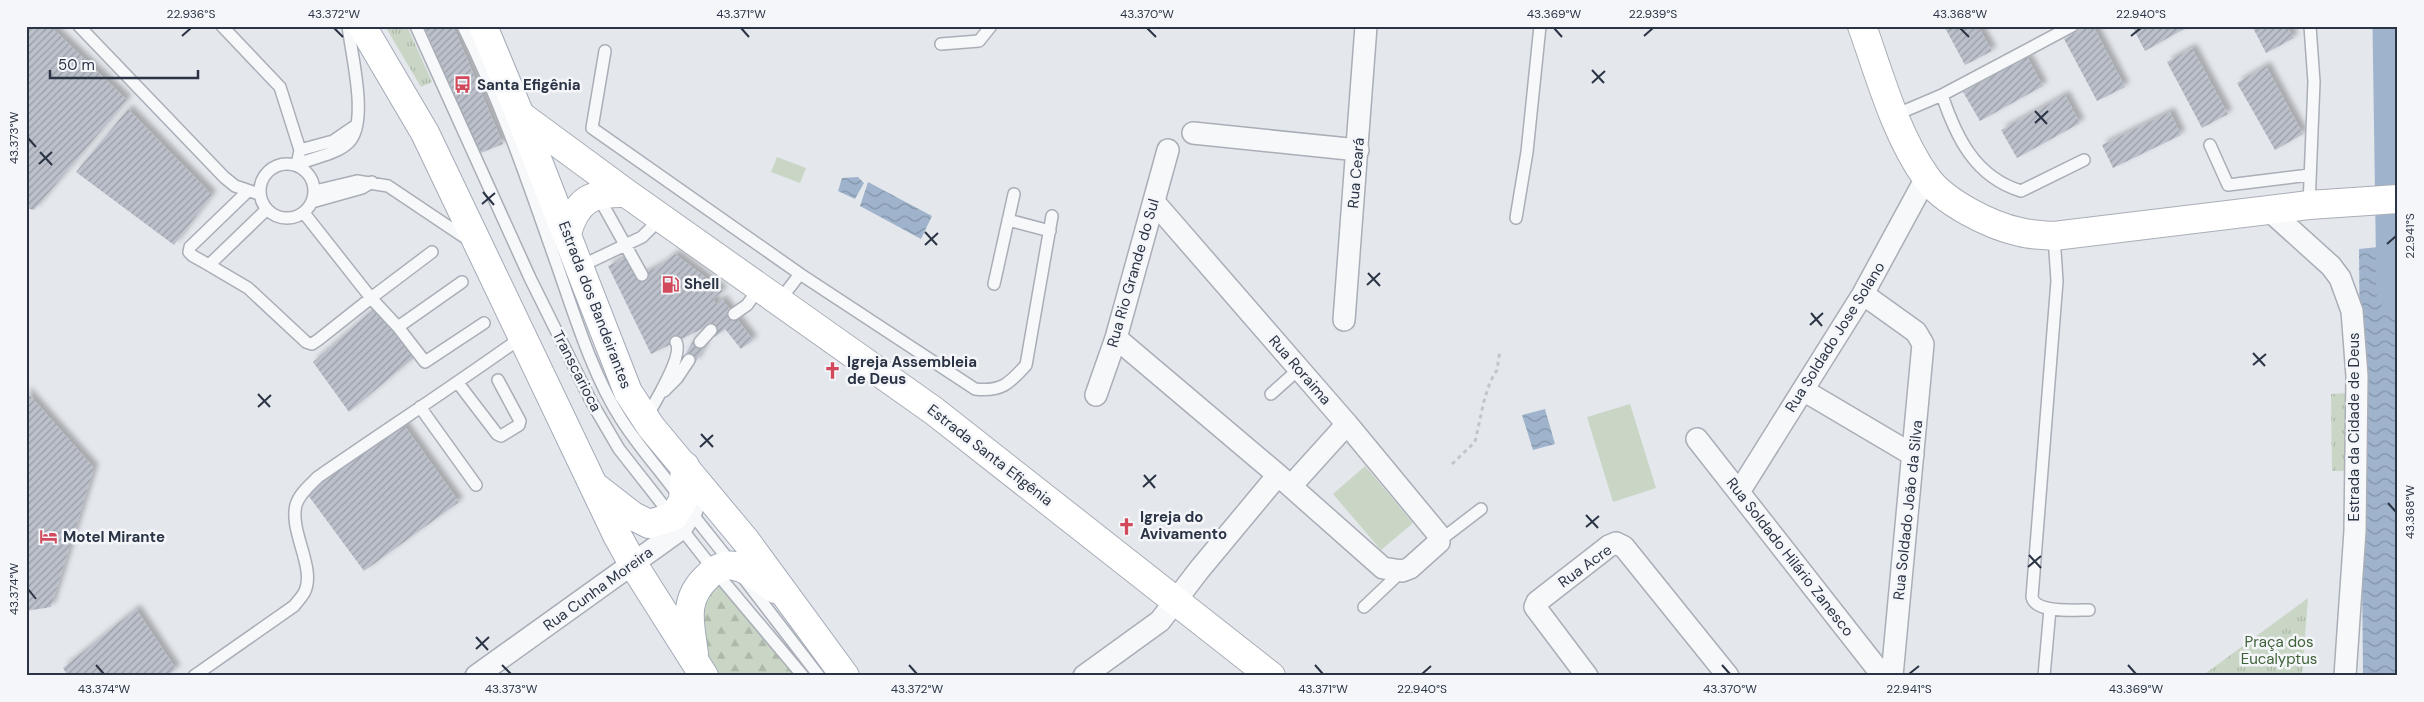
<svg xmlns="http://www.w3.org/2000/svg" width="2424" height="702" font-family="'DM Sans',sans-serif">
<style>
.forest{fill:url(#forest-firs)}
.park{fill:url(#park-tufts)}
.pitch{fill:#c9d6c5}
.water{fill:url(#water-waves)}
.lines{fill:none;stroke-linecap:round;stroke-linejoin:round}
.river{stroke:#9fb4cc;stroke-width:35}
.building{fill:url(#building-hatch);filter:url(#shadow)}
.lane-casing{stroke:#a9aeb7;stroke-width:14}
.street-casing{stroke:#a9aeb7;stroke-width:24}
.secondary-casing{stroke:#a9aeb7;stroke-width:30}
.primary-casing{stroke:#a3abb8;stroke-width:30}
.path{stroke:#c2c5cb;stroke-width:3;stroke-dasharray:4 4;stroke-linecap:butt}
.lane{stroke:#f7f8fa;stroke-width:11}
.street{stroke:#f7f8fa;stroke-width:21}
.secondary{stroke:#fff;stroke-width:28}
.primary{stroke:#fff;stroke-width:28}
.ticks{fill:none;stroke:#2b3445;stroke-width:2}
.labels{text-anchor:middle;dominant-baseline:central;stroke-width:5;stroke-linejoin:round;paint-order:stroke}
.poi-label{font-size:15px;font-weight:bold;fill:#2b3445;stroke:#f4f6f9;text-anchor:start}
.street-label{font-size:15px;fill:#2b3445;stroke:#f4f6f9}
.park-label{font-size:15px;fill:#3f6138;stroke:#f4f6f9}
.neatline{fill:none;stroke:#2b3445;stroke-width:2}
.ticks-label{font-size:12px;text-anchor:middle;fill:#2b3445}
</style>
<defs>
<pattern id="forest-firs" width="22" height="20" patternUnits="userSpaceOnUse" patternTransform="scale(1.25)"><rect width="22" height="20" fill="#c9d6c5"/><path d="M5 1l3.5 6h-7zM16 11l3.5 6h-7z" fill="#adb8ab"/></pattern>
<pattern id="park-tufts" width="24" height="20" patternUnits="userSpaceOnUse" patternTransform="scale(1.25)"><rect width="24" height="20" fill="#c9d6c5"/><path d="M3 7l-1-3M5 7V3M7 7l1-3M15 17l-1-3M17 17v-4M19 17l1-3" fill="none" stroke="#adb8ab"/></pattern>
<pattern id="water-waves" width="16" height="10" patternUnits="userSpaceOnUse" patternTransform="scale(1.25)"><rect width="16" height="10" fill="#9fb4cc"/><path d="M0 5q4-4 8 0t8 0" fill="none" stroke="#8293a7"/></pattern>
<pattern id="building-hatch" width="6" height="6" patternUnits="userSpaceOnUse" patternTransform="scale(1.25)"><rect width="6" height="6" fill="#bbc0ca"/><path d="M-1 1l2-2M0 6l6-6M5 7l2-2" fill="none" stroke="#989da6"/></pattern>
<filter id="shadow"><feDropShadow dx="4.5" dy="-4.5" stdDeviation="2.5" flood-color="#0004"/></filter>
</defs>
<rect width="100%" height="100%" fill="#e4e7ec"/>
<path class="forest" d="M713 579 762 634 796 676H713L707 667 693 596Z"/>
<path class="park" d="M385 26H407L432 82 421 87Z
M2348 393 2349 471H2332L2331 394Z
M2308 598 2302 676H2202Z"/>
<path class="pitch" d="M777 157 806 168 800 183 771 172Z
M1630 404 1656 488 1613 502 1587 417Z
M1365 466 1413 523 1381 550 1333 494Z"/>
<path class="water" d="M858 177 864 183 855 199 838 191 842 178Z
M868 182 932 216 921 239 860 206Z
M2398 245V676H2363L2359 249Z
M1545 409 1555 444 1533 450 1522 415Z"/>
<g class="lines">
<path class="river" d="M2390 26 2394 293"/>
</g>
<path class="building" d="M26 26H50L127 100 34 210 26 208Z
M424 26H453L503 144 478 154Z
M1944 26H1978L1992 51 1965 65Z
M2088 26H2093L2125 87 2097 101 2064 39Z
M2132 26H2189L2145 51Z
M2252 26H2287L2294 38 2266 53Z
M2192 48 2228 114 2202 128 2167 62Z
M2027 57 2043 86 1980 121 1963 92Z
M2266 66 2303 134 2275 150 2237 83Z
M2065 95 2080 123 2017 158 2001 130Z
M128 109 212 195 174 245 76 172Z
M2170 112 2181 135 2113 168 2102 145Z
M675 254 723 291 713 299 716 304 722 299 753 340 741 349 725 329 715 337 708 326 651 354 608 266 628 256 638 277 661 265Z
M375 308 417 355 349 412 313 362Z
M694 339 705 345 695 363 684 357Z
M26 391 94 468 51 607 26 611Z
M401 421 459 502 364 571 305 491Z
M136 609 176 669 167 676H68L63 668Z"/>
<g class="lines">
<defs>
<path id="lane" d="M79 26 224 177 235 186 259 194
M222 26 280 87 300 150 297 165
M416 26 530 278 592 403 619 449 714 570 803 676
M463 26C501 102 528 182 556 262 574 313 592 374 621 419 638 446 660 470 678 495
M941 44 979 41 991 26
M605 51 592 128 800 274 780 300
M1942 95C1956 137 1975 177 2021 191L2084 160
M1895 115 1942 95 2072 26
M2210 145 2228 185 2309 175
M300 150 333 141 355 126
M260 191a27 27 0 1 1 54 0a27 27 0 1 1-54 0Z
M297 165C313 157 336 155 349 142 369 122 351 53 348 26
M315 191 357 181 388 186 470 241
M598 196 642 275
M312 202 362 188 372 182
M2309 205 2314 82 2310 26
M266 210 209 265 248 288 306 342 312 344 318 340 371 298 398 327 425 362 484 323
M304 213 371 298 432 252
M1516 218 1527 152 1540 26
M1008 220 1050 231
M2054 236 2057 281 2032 597C2035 613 2075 610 2089 610
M209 265 193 256 189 252 190 247 248 191
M579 267 642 237 661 218
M800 274 975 389C1001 392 1009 384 1026 365L1052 216
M994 284 1014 194
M734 314 747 305 760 287
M398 327 462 282
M700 342 711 330
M458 383 497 434 501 436 519 425 520 421 498 380
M664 391 677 378 689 360
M1271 394 1299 369
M420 407 476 485
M646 418C654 404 684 355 676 342
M689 510 732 564
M1439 538 1447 535 1481 509
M742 576 819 676
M1364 607 1402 571
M194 676 294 606C297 602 301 598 304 593 317 569 289 532 296 505 299 494 310 485 318 477 386 430 455 385 522 337
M2044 676 2050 609"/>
<path id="street" d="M1193 133 1358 150
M2270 211 2331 266 2340 278 2352 311 2357 376 2355 531 2345 676
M1863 294 1916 332 1923 344 1892 676
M1344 320 1366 26
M1116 338 1278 475 1383 568 1402 571 1410 568 1439 542 1438 534 1347 424 1154 202
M1803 390 1913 455
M1096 395 1116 338 1168 150
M1697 439 1883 676
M1291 486 1347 424
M1739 492 1863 294 1926 178
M476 676 681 529 691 513 695 500
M1084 676 1160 621 1199 570 1278 475
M1587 676 1535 607 1537 602 1609 546 1616 543 1624 547 1728 676"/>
<path id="secondary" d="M1862 26C1880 76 1895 133 1926 177 1943 202 1991 226 2020 232 2031 235 2043 235 2054 236L2309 205 2398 199
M520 115 626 193 934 411 1271 676
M567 233C577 200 591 192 626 193"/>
<path id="primary" d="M362 26 425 133 617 535 633 564 704 676
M483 26 520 115 628 392 651 427 746 541 845 676
M597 488 633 516 649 524 673 517 683 501 685 466
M694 654C690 622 682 600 708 576 714 569 726 564 735 566 750 569 763 581 775 589"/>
</defs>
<use href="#lane" class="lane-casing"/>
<use href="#street" class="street-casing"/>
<use href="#secondary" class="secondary-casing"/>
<use href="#primary" class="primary-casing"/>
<path class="path" d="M1452 464 1475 442 1484 401 1490 382 1497 370 1500 350"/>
<use href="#lane" class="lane"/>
<use href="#street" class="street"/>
<use href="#secondary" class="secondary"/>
<use href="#primary" class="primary"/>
</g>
<path class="ticks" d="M334 28 343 37M741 28 749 37M1147 28 1156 37M1554 28 1562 37M1960 28 1969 37M182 36 191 28M1644 36 1653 28M2131 36 2141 28M1592 70 1604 83M1592 83 1605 71M2035 111 2047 124M2035 123 2048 111M28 138 36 147M40 152 52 165M39 164 52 152M483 192 494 205M482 204 495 193M925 232 937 245M2387 244 2396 236M925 245 938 233M1368 273 1380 286M1367 285 1380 273M1811 313 1822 326M1810 325 1823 313M2253 353 2265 366M2253 365 2266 354M258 394 270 407M258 407 271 395M701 434 713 447M700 447 713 435M1144 475 1155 488M1143 487 1156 475M2388 503 2396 512M1586 515 1598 528M1586 527 1599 516M2029 555 2041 568M2028 567 2041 556M28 589 36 599M476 637 488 650M476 649 489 637M96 665 104 674M502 665 511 674M909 665 917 674M1315 665 1323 674M1722 665 1730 674M2128 665 2136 674M1422 674 1431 666M1909 674 1919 666"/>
<defs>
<symbol id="bus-bare" viewBox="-9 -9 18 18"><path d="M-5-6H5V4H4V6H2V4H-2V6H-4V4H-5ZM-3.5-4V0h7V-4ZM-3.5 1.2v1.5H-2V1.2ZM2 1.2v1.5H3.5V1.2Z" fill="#d1495b" stroke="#f4f6f9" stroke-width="2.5" paint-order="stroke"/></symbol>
<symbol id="fuel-bare" viewBox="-9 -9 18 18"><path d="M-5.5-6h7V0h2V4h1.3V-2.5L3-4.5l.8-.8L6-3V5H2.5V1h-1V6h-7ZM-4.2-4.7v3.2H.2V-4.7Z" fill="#d1495b" stroke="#f4f6f9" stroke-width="2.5" paint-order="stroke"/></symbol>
<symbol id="church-bare" viewBox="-9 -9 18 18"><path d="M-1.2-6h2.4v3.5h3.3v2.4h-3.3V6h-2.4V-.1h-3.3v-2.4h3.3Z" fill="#d1495b" stroke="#f4f6f9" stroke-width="2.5" paint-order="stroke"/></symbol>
<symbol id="hotel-bare" viewBox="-9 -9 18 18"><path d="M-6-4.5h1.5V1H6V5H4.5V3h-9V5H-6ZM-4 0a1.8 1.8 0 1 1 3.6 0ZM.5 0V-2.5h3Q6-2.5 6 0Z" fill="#d1495b" stroke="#f4f6f9" stroke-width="2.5" paint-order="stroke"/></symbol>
</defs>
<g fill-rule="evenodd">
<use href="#bus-bare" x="450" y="72" width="25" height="25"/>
<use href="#fuel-bare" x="658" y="272" width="25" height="25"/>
<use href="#church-bare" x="820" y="358" width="25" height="25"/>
<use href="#church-bare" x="1114" y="514" width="25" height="25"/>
<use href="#hotel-bare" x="36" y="524" width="25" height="25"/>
</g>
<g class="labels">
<g class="poi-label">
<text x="477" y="85">Santa Efigênia</text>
<text x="684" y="284">Shell</text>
<text x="847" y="362">Igreja Assembleia<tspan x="847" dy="17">de Deus</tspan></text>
<text x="1140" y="517">Igreja do<tspan x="1140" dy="17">Avivamento</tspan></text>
<text x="63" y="537">Motel Mirante</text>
</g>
<g class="street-label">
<text transform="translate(1356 173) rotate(-85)">Rua Ceará</text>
<text transform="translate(1133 273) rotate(-74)">Rua Rio Grande do Sul</text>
<text transform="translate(595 305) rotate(69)">Estrada dos Bandeirantes</text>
<text transform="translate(1835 337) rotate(-58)">Rua Soldado Jose Solano</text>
<text transform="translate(1300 370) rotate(49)">Rua Roraima</text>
<text transform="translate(577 371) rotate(63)">Transcarioca</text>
<text transform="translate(2354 427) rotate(-90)">Estrada da Cidade de Deus</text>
<text transform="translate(990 455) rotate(38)">Estrada Santa Efigênia</text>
<text transform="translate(1908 510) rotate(-84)">Rua Soldado João da Silva</text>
<text transform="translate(1790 557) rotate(52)">Rua Soldado Hilário Zanesco</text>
<text transform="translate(1585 566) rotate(-36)">Rua Acre</text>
<text transform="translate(598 589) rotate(-36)">Rua Cunha Moreira</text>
</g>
<g class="park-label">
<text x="2279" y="642">Praça dos<tspan x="2279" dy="17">Eucalyptus</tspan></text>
</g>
</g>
<rect width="2424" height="702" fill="none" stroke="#f4f6f9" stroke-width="55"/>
<path d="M50 70v8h148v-8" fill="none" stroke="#2b3445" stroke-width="2.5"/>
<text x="58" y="70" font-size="15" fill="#2b3445" stroke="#f4f6f9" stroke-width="4" paint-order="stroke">50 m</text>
<rect x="28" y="28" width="2368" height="646" class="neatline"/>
<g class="ticks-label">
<text x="191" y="18">22.936°S</text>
<text x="334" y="18">43.372°W</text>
<text x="741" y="18">43.371°W</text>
<text x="1147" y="18">43.370°W</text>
<text x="1554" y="18">43.369°W</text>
<text x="1653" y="18">22.939°S</text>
<text x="1960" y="18">43.368°W</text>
<text x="2141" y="18">22.940°S</text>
<text transform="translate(14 138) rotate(-90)" y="4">43.373°W</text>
<text transform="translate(2410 236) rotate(-90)" y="4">22.941°S</text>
<text transform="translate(2410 512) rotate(-90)" y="4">43.368°W</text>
<text transform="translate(14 589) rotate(-90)" y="4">43.374°W</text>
<text x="104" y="693">43.374°W</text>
<text x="511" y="693">43.373°W</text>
<text x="917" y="693">43.372°W</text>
<text x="1323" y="693">43.371°W</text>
<text x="1422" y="693">22.940°S</text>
<text x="1730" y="693">43.370°W</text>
<text x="1909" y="693">22.941°S</text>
<text x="2136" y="693">43.369°W</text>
</g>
</svg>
